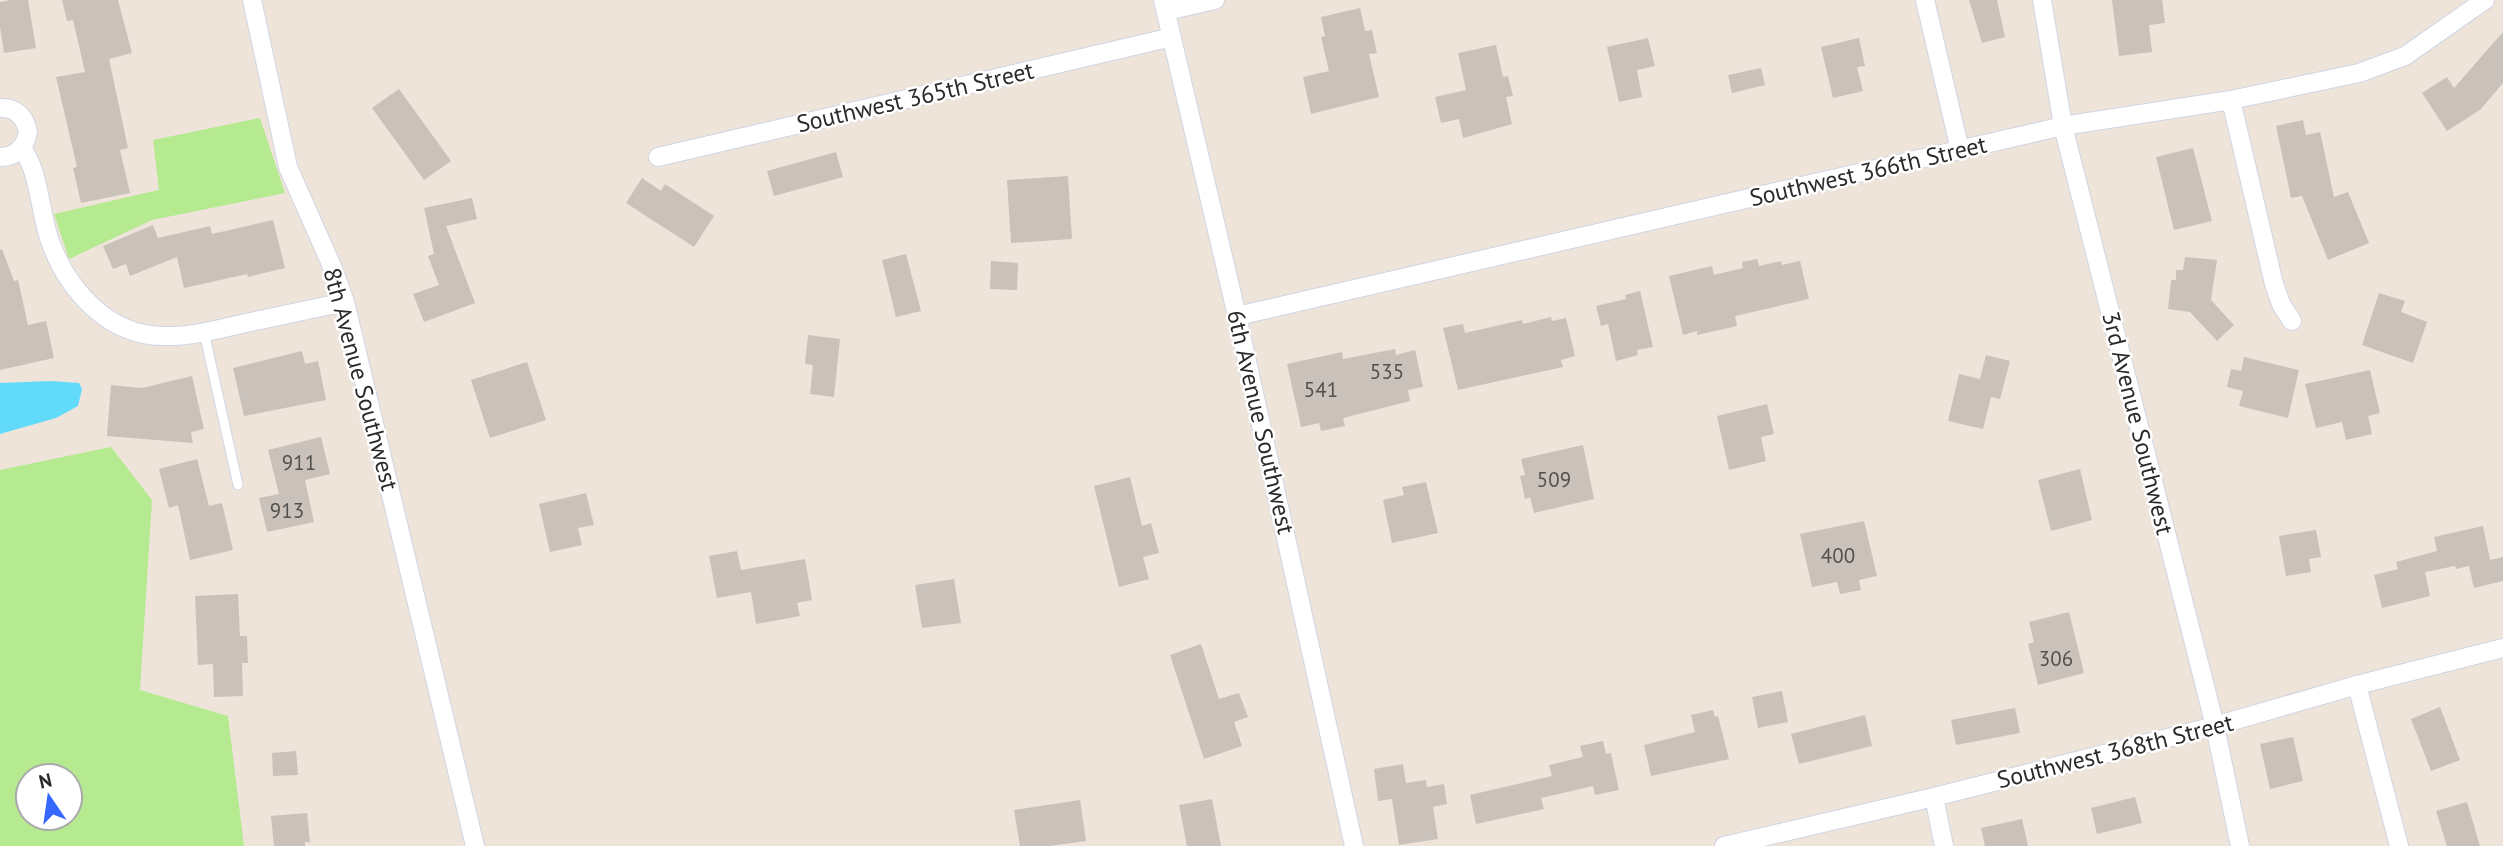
<svg xmlns="http://www.w3.org/2000/svg" width="2503" height="846" font-family="'PT Sans',sans-serif">
<style>
.green{fill:#b5ea91;fill-rule:evenodd}
.water{fill:#62dbfb}
.building{fill:#c9c1ba}
.lines{fill:none;stroke-linecap:round;stroke-linejoin:round}
.lane-casing{stroke:#cfd5e4;stroke-width:11}
.street-casing{stroke:#cfd5e4;stroke-width:20}
.lane{stroke:#fff;stroke-width:9}
.street{stroke:#fff;stroke-width:18}
.labels{text-anchor:middle;dominant-baseline:central;stroke-width:5;stroke-linejoin:round;paint-order:stroke}
.number-label{font-size:21px;fill:#52504e}
.street-label{font-size:24px;fill:#2a2a2a;stroke:#fff}
</style>
<rect width="100%" height="100%" fill="#eee4da"/>
<path class="green" d="M260 118 285 193 152 220 69 259 54 214 159 190 153 140Z
M111 447 152 500 140 690 228 716 244 846H0V470ZM28 776H70V818H28Z"/>
<path class="water" d="M51 381 79 383 82 389 78 406 56 418 0 434V383Z"/>
<path class="building" d="M10 0H28L36 48 4 53 0 26V2Z
M62 0H118L132 53 109 59 128 148 120 150 130 193 81 203 73 168 77 167 56 77 85 72 73 20 67 21Z
M1969 0H1997L2005 37 1982 43Z
M2112 0H2162L2165 23 2149 25 2152 52 2119 56Z
M1360 8 1365 31 1372 30 1377 53 1369 54 1379 97 1311 114 1303 77 1329 71 1321 37 1325 36 1321 17Z
M2503 32V83L2480 110 2447 131 2422 93 2447 77 2454 88Z
M1648 38 1655 66 1637 70 1642 97 1619 102 1607 47Z
M1859 38 1865 66 1857 67 1863 91 1833 98 1821 47Z
M1496 45 1503 77 1508 76 1513 96 1506 97 1512 124 1463 138 1459 119 1441 123 1435 97 1466 90 1458 53Z
M1761 68 1765 85 1732 93 1728 75Z
M399 89 451 161 424 180 372 108Z
M2303 120 2306 135 2320 132 2334 197 2348 192 2369 243 2328 260 2302 196 2291 198 2276 126Z
M2193 148 2212 221 2174 230 2156 157Z
M836 152 843 177 774 196 767 171Z
M1068 176 1072 239 1011 243 1007 180Z
M642 178 661 191 665 184 714 216 694 247 626 203Z
M472 198 477 219 446 226 475 303 424 322 413 294 439 285 428 256 434 254 424 208Z
M273 220 285 268 248 277 247 274 184 288 177 257 130 276 126 264 113 269 103 246 153 225 158 238 210 226 212 234Z
M2 249 14 281 18 280 28 325 46 321 54 358 0 370V250Z
M906 254 921 311 896 317 882 260Z
M2185 257 2217 260 2211 300 2234 325 2217 341 2190 312 2168 309 2171 280H2176V270H2183Z
M1757 259 1759 266 1781 261 1782 265 1800 261 1809 299 1735 316 1737 326 1697 335V331L1683 335 1669 276 1712 266 1714 275 1743 268 1742 262Z
M991 261 1018 263 1017 290 990 289Z
M1640 291 1653 347 1637 350 1638 355 1616 361 1608 324 1601 326 1596 306 1626 299 1625 295Z
M2379 293 2405 301 2401 312 2427 322 2413 363 2362 345Z
M1551 317 1552 321 1566 318 1575 356 1561 360 1563 367 1458 390 1443 328 1463 324 1465 333 1522 320 1523 324Z
M808 335 840 339 834 397 810 394 813 365 805 364Z
M1395 349 1396 355 1415 350 1423 387 1408 390 1410 401 1343 418 1345 426 1321 431 1319 423 1301 427 1287 364 1342 352 1343 359Z
M302 351 305 364 318 361 326 400 244 416 233 368Z
M1986 355 2010 361 2000 399 1991 397 1983 429 1948 421 1959 374 1980 379Z
M2244 357 2299 370 2288 418 2239 406 2243 391 2227 387 2231 369 2241 371Z
M527 362 546 420 490 438 471 380Z
M2370 370 2380 413 2368 416 2372 434 2346 440 2342 422 2316 428 2305 384Z
M192 376 204 429 191 432 193 443 107 436 111 385 142 388Z
M1767 404 1774 434 1761 437 1766 461 1729 470 1717 416Z
M321 437 330 474 305 480 314 522 267 532 259 498 279 494 268 450Z
M1583 445 1594 499 1534 513 1530 497 1525 499 1520 476 1525 475 1521 459Z
M197 459 209 506 222 503 233 550 190 560 178 505 169 508 159 469Z
M2080 469 2092 520 2051 531 2038 480Z
M1130 477 1142 526 1151 523 1159 553 1143 557 1149 579 1119 587 1094 486Z
M1426 482 1438 533 1392 543 1383 500 1404 495 1402 487Z
M586 493 594 525 578 528 582 545 550 552 539 504Z
M1864 521 1877 576 1859 580 1861 590 1840 594 1837 582 1812 587 1800 534Z
M2483 526 2490 560 2503 557V581L2474 588 2469 566 2456 569 2455 566 2425 572 2430 596 2382 608 2374 575 2398 569 2396 562 2437 551 2434 537Z
M2316 530 2321 557 2309 559 2311 572 2286 576 2279 536Z
M737 551 741 570 805 559 812 600 797 603 800 616 756 624 751 592 717 598 709 556Z
M954 579 961 623 922 628 915 585Z
M238 594 240 636H247L248 663H242L243 696 214 697 213 664 198 665 195 596Z
M2069 612 2084 673 2038 685 2028 644 2034 642 2029 622Z
M1201 644 1219 699 1239 693 1248 717 1234 722 1242 746 1204 759 1170 655Z
M1782 691 1788 722 1758 728 1752 697Z
M2440 707 2460 760 2431 771 2411 719Z
M2015 708 2020 733 1956 745 1951 720Z
M1713 710 1715 717 1718 716 1729 759 1651 776 1644 745 1695 732 1691 715Z
M1865 715 1872 746 1799 764 1791 734Z
M2293 737 2303 781 2270 789 2260 744Z
M1603 741 1606 754 1611 753 1619 790 1595 795 1593 786 1541 798 1544 809 1476 824 1470 795 1552 776 1549 765 1583 757 1580 746Z
M296 751 298 775 273 776 272 753Z
M1403 764 1406 783 1426 780 1427 787 1444 784 1447 804 1433 807 1438 839 1399 845 1392 799 1378 801 1374 769Z
M2135 797 2142 823 2097 834 2091 808Z
M1212 799 1221 846H1187L1179 805Z
M1080 800 1086 841 1049 846H1020L1014 810Z
M2467 802 2480 846H2447L2436 811Z
M307 813 310 842H305V846H274L271 816Z
M2022 819 2028 846H1985L1981 828Z"/>
<g class="lines">
<defs>
<path id="lane" d="M204 332 238 485"/>
<path id="street" d="M252 0 288 167 334 271 345 302 475 846
M1163 0 1237 316 1354 846
M1925 0 1960 150
M2042 0 2063 126 2215 726 2240 846
M1166 11 1215 0
M2231 100 2274 284 2281 304 2292 321
M0 108C16 107 25 117 28 132 25 147 16 157 0 157
M22 148C41 175 39 213 51 244 69 291 108 335 162 336 191 337 219 329 246 323 279 316 312 309 345 302
M658 157 1172 37
M1237 316 2063 126 2231 100 2359 73 2405 56 2485 0
M2357 685 2399 846
M1934 797 1944 846
M1724 846 1934 797 2215 726 2357 685 2503 648"/>
</defs>
<use href="#lane" class="lane-casing"/>
<use href="#street" class="street-casing"/>
<use href="#lane" class="lane"/>
<use href="#street" class="street"/>
</g>
<g class="labels">
<g class="number-label">
<text x="1387" y="371">535</text>
<text x="1321" y="389">541</text>
<text x="299" y="462">911</text>
<text x="1554" y="479">509</text>
<text x="287" y="510">913</text>
<text x="1838" y="555">400</text>
<text x="2056" y="658">306</text>
</g>
<g class="street-label">
<text transform="translate(915 97) rotate(-13)">Southwest 365th Street</text>
<text transform="translate(1868 171) rotate(-13)">Southwest 366th Street</text>
<text transform="translate(361 379) rotate(75)">8th Avenue Southwest</text>
<text transform="translate(1261 422) rotate(77)">6th Avenue Southwest</text>
<text transform="translate(2138 423) rotate(76)">3rd Avenue Southwest</text>
<text transform="translate(2115 751) rotate(-14)">Southwest 368th Street</text>
</g>
</g>
<g transform="translate(49 797) rotate(347)"><circle r="33" fill="#ffffff" stroke="#aaaaaa" stroke-width="2"/>
<path d="M0-5L12 26L0 18L-12 26Z" fill="#3667ff"/>
<text y="-10" font-size="19" font-weight="bold" text-anchor="middle" fill="#2a2a2a">N</text>
</g>
</svg>
